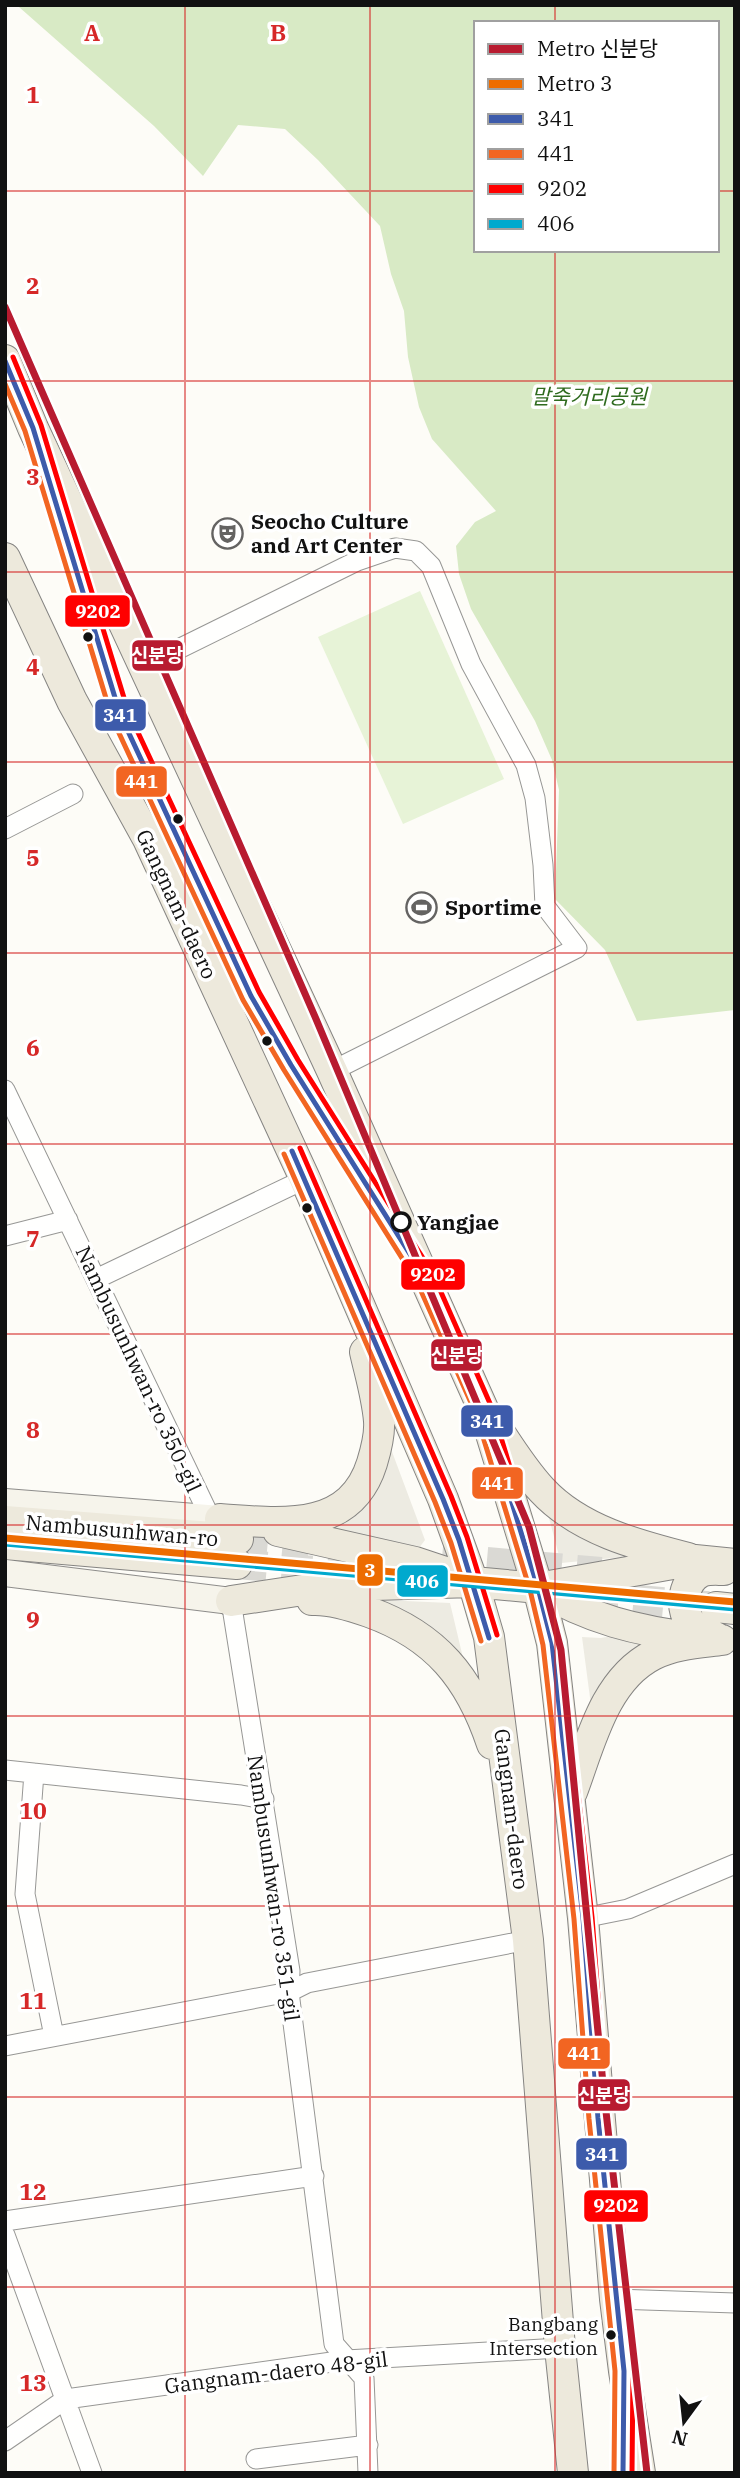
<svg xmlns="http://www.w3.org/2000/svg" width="740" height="2478" font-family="'IBM Plex Serif','Noto Sans KR',serif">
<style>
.green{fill:#e7f3d7}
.forest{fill:#d8eac5;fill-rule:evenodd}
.plaza{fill:#edebe2}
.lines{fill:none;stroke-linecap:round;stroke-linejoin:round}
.primary-tunnel{stroke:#dad9d4;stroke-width:30;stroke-dasharray:30 15;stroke-linecap:butt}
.street-casing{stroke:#979795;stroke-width:21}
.secondary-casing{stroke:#8e8d8b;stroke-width:28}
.primary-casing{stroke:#858482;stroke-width:32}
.street{stroke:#fffffe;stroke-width:19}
.secondary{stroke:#f6f4eb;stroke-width:26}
.primary{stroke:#ede9dc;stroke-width:30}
.bus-1-casing{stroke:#fff;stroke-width:10}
.bus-2-casing{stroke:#fff;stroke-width:10}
.bus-3-casing{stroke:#fff;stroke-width:10}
.bus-4-casing{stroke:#fff;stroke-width:10}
.bus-1{stroke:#3d5bab;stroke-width:5}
.bus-2{stroke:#f26522;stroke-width:5}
.bus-3{stroke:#f00;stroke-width:5}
.bus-4{stroke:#00a9ce;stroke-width:5}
.metro-1-casing{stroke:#fff;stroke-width:12}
.metro-2-casing{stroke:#fff;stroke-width:12}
.metro-1{stroke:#b81b30;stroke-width:7}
.metro-2{stroke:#ed6c00;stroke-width:7}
.grid{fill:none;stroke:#d62828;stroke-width:2;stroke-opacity:0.55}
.bus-dot{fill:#111;stroke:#fff;stroke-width:2.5}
.stop-dot{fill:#fff;stroke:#111;stroke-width:3.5}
.labels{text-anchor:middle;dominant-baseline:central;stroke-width:7;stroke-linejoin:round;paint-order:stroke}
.bus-label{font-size:19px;fill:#111;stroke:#fff;text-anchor:end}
.park-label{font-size:21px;font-style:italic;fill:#2f6b1f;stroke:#fff}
.poi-label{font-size:21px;font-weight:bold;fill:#111;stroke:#fff;text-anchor:start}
.street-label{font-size:21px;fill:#111;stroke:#fff}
.stop-label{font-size:21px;font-weight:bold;fill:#111;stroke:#fff;text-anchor:start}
.grid-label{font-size:23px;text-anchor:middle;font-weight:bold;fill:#d62828;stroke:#fff;stroke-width:7;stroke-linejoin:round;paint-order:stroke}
.line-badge{stroke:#fff;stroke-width:2.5}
.badge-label{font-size:19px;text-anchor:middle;font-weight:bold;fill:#fff}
</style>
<rect width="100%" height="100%" fill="#fdfcf7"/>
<path class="green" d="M420 591 504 779 403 824 318 637Z"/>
<path class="forest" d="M23 5H735V1010L637 1021 605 950 555 899 559 790 552 760 535 721 471 609 459 574 456 546 475 522 496 511 432 439 419 407 408 357 404 311 391 274 380 226 318 160 285 129 238 125 203 176 154 126 19 7ZM476 23H717V250H476Z"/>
<path class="plaza" d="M391 1449 425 1540 419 1548 325 1530Z
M545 1503 645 1555 561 1563Z
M383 1600 450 1603 464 1662 383 1606Z
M611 1636 664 1645 592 1713 582 1637 601 1638Z"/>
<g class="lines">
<path class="primary-tunnel" d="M238 1539 309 1546
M442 1558 601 1572
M237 1564 369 1576
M544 1591 716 1607"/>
<defs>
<path id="street" d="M142 667 357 561 395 548 416 551 431 566 471 664 526 765 535 798 543 865 545 906 577 948 332 1071
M5 829 73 794
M5 1090 210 1517
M5 1236 68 1220
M96 1279 305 1179
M231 1601 290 1971 289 1992 334 2344 364 2378 368 2473
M5 1770 241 1795 264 1799
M34 1773 25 1894 54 2036
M583 1918 628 1909 735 1864
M5 2046 289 1992 307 1983 528 1940
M5 2221 314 2176
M5 2235 92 2473
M615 2299 735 2303
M5 2441 66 2399 346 2360 560 2348
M256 2459 368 2445"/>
<path id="secondary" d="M5 1502 220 1519
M5 1573 231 1601"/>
<path id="primary" d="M5 360 33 428 332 1071 484 1411 538 1588 552 1643 583 1918 615 2299 624 2371 640 2473
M5 558 72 701 148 839 305 1179 443 1499 473 1582 489 1637 528 1940 560 2348 573 2473
M500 1433C513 1453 526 1473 542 1490 579 1530 637 1545 688 1558
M220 1519C278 1523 350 1534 372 1463 376 1450 380 1435 379 1421 377 1397 370 1374 365 1352
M5 1521 238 1539
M278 1531 415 1562 457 1576
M5 1544 237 1564
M538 1588C588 1619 638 1631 696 1638
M312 1600C331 1599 352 1606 369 1612 436 1636 470 1678 492 1744
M231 1601 316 1588 374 1585 473 1582 538 1588 695 1560 735 1564
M716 1607 735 1609
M719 1639C710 1634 695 1629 690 1622 679 1606 684 1580 701 1572 708 1569 716 1570 724 1570
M572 1792C590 1744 604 1680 653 1655 675 1644 699 1643 722 1640"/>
</defs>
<use href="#street" class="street-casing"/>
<use href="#secondary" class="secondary-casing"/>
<use href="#primary" class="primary-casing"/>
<use href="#street" class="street"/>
<use href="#secondary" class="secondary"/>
<use href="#primary" class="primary"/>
<defs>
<path id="bus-1" d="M5 361 33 428 120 714 251 996 291 1065 425 1278 484 1411 538 1588 552 1643 583 1918 598 2118 624 2371 623 2473
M292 1151 443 1499 459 1540 489 1638"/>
<path id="bus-2" d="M5 384 25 431 112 718 243 1000 284 1070 417 1282 476 1414 530 1590 543 1645 574 1919 589 2119 615 2371 614 2473
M284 1154 435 1502 451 1543 481 1641"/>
<path id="bus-3" d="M13 357 41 425 128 711 259 992 298 1060 433 1274 492 1408 546 1585 561 1642 592 1917 607 2117 633 2370 632 2473
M300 1148 451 1496 467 1537 497 1635"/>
<path id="bus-4" d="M5 1544 735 1609"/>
</defs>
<use href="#bus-1" class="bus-1-casing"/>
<use href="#bus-2" class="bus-2-casing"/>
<use href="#bus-3" class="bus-3-casing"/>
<use href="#bus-4" class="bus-4-casing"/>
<use href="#bus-1" class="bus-1"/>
<use href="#bus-2" class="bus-2"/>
<use href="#bus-3" class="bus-3"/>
<use href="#bus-4" class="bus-4"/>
<defs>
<path id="metro-1" d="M5 307 316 1019 529 1527 561 1650 604 2094 647 2473"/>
<path id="metro-2" d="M5 1538 735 1602"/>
</defs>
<use href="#metro-1" class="metro-1-casing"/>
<use href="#metro-2" class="metro-2-casing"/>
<use href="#metro-1" class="metro-1"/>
<use href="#metro-2" class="metro-2"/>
</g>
<path class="grid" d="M185 5V2473M370 5V2473M555 5V23M5 191H476M717 191H735M555 250V2473M5 381H735M5 572H735M5 762H735M5 953H735M5 1144H735M5 1334H735M5 1525H735M5 1716H735M5 1906H735M5 2097H735M5 2287H735"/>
<defs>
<symbol id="theatre-ring" viewBox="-11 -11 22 22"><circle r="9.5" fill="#fff" stroke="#646362" stroke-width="1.5"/><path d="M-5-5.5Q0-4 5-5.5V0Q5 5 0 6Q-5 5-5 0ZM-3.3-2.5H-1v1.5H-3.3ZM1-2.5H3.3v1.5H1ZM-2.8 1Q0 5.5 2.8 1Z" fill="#646362"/></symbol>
<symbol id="stadium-ring" viewBox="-11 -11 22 22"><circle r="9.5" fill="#fff" stroke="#646362" stroke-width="1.5"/><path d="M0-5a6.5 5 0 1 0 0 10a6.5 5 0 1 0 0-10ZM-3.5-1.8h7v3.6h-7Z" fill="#646362"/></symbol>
</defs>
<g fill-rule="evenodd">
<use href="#theatre-ring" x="210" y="516" width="35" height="35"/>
<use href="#stadium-ring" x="404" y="890" width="35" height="35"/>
</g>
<g class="bus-dot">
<circle cx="88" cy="637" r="6"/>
<circle cx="178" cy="819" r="6"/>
<circle cx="267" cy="1041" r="6"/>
<circle cx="307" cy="1208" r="6"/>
<circle cx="611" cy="2335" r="6"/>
</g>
<circle class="stop-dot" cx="401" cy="1222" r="9"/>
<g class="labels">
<g class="bus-label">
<text x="598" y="2324">Bangbang<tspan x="598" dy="24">Intersection</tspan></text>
</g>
<g class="park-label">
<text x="589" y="396">말죽거리공원</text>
</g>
<g class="poi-label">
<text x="251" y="521">Seocho Culture<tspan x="251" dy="24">and Art Center</tspan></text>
<text x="445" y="907">Sportime</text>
</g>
<g class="street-label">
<text transform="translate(177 904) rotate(65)">Gangnam-daero</text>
<text transform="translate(139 1369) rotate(65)">Nambusunhwan-ro 350-gil</text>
<text transform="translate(122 1530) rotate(5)">Nambusunhwan-ro</text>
<text transform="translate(512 1809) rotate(83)">Gangnam-daero</text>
<text transform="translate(274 1888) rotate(82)">Nambusunhwan-ro 351-gil</text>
<text transform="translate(276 2372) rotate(-7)">Gangnam-daero 48-gil</text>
</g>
<g class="stop-label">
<text x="417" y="1222">Yangjae</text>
</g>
</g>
<g class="grid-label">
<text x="92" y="41">A</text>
<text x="278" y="41">B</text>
<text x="33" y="103">1</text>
<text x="33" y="294">2</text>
<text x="33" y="485">3</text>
<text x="33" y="675">4</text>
<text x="33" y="866">5</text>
<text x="33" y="1056">6</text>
<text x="33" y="1247">7</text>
<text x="33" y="1438">8</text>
<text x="33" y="1628">9</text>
<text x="33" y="1819">10</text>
<text x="33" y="2009">11</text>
<text x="33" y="2200">12</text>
<text x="33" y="2391">13</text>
</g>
<g class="line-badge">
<rect x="64" y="594" width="67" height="34" rx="7" fill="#f00"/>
<rect x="131" y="639" width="53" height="33" rx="7" fill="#b81b30"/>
<rect x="94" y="698" width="53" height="34" rx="7" fill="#3d5bab"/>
<rect x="115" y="765" width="53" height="33" rx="7" fill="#f26522"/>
<rect x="400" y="1258" width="66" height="33" rx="7" fill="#f00"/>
<rect x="430" y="1338" width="53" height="34" rx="7" fill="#b81b30"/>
<rect x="460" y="1404" width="54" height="34" rx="7" fill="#3d5bab"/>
<rect x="471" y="1466" width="53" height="34" rx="7" fill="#f26522"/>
<rect x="356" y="1553" width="28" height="34" rx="7" fill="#ed6c00"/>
<rect x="396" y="1564" width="53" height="34" rx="7" fill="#00a9ce"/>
<rect x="557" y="2037" width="54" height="33" rx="7" fill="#f26522"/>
<rect x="577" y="2078" width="54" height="34" rx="7" fill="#b81b30"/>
<rect x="575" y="2137" width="53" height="34" rx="7" fill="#3d5bab"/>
<rect x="583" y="2189" width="66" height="34" rx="7" fill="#f00"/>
</g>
<g class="badge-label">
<text x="98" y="618">9202</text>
<text x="157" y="662">신분당</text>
<text x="120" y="722">341</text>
<text x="141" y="788">441</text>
<text x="433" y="1281">9202</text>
<text x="457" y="1362">신분당</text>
<text x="487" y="1428">341</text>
<text x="497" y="1490">441</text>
<text x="370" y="1577">3</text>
<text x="422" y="1588">406</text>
<text x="584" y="2060">441</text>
<text x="604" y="2102">신분당</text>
<text x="602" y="2161">341</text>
<text x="616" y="2212">9202</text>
</g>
<rect width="740" height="2478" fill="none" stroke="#111111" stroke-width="14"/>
<rect x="474" y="21" width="245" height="231" fill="#ffffff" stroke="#a0a0a0" stroke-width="2"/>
<rect x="488" y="44" width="35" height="10" fill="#b81b30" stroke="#a0a0a0" stroke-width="2"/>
<text x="537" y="56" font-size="21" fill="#111111">Metro 신분당</text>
<rect x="488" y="79" width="35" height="10" fill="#ed6c00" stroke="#a0a0a0" stroke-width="2"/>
<text x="537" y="91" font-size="21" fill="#111111">Metro 3</text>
<rect x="488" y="114" width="35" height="10" fill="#3d5bab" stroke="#a0a0a0" stroke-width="2"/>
<text x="537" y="126" font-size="21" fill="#111111">341</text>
<rect x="488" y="149" width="35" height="10" fill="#f26522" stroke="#a0a0a0" stroke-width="2"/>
<text x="537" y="161" font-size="21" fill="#111111">441</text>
<rect x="488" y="184" width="35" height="10" fill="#ff0000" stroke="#a0a0a0" stroke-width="2"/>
<text x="537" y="196" font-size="21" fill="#111111">9202</text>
<rect x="488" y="219" width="35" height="10" fill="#00a9ce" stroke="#a0a0a0" stroke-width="2"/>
<text x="537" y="231" font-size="21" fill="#111111">406</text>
<g transform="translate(684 2422) rotate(195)" stroke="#ffffff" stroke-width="5" paint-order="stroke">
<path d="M0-5L12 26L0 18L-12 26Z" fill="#111111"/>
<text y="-10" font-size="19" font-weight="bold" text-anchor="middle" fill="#111111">N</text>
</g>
</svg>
